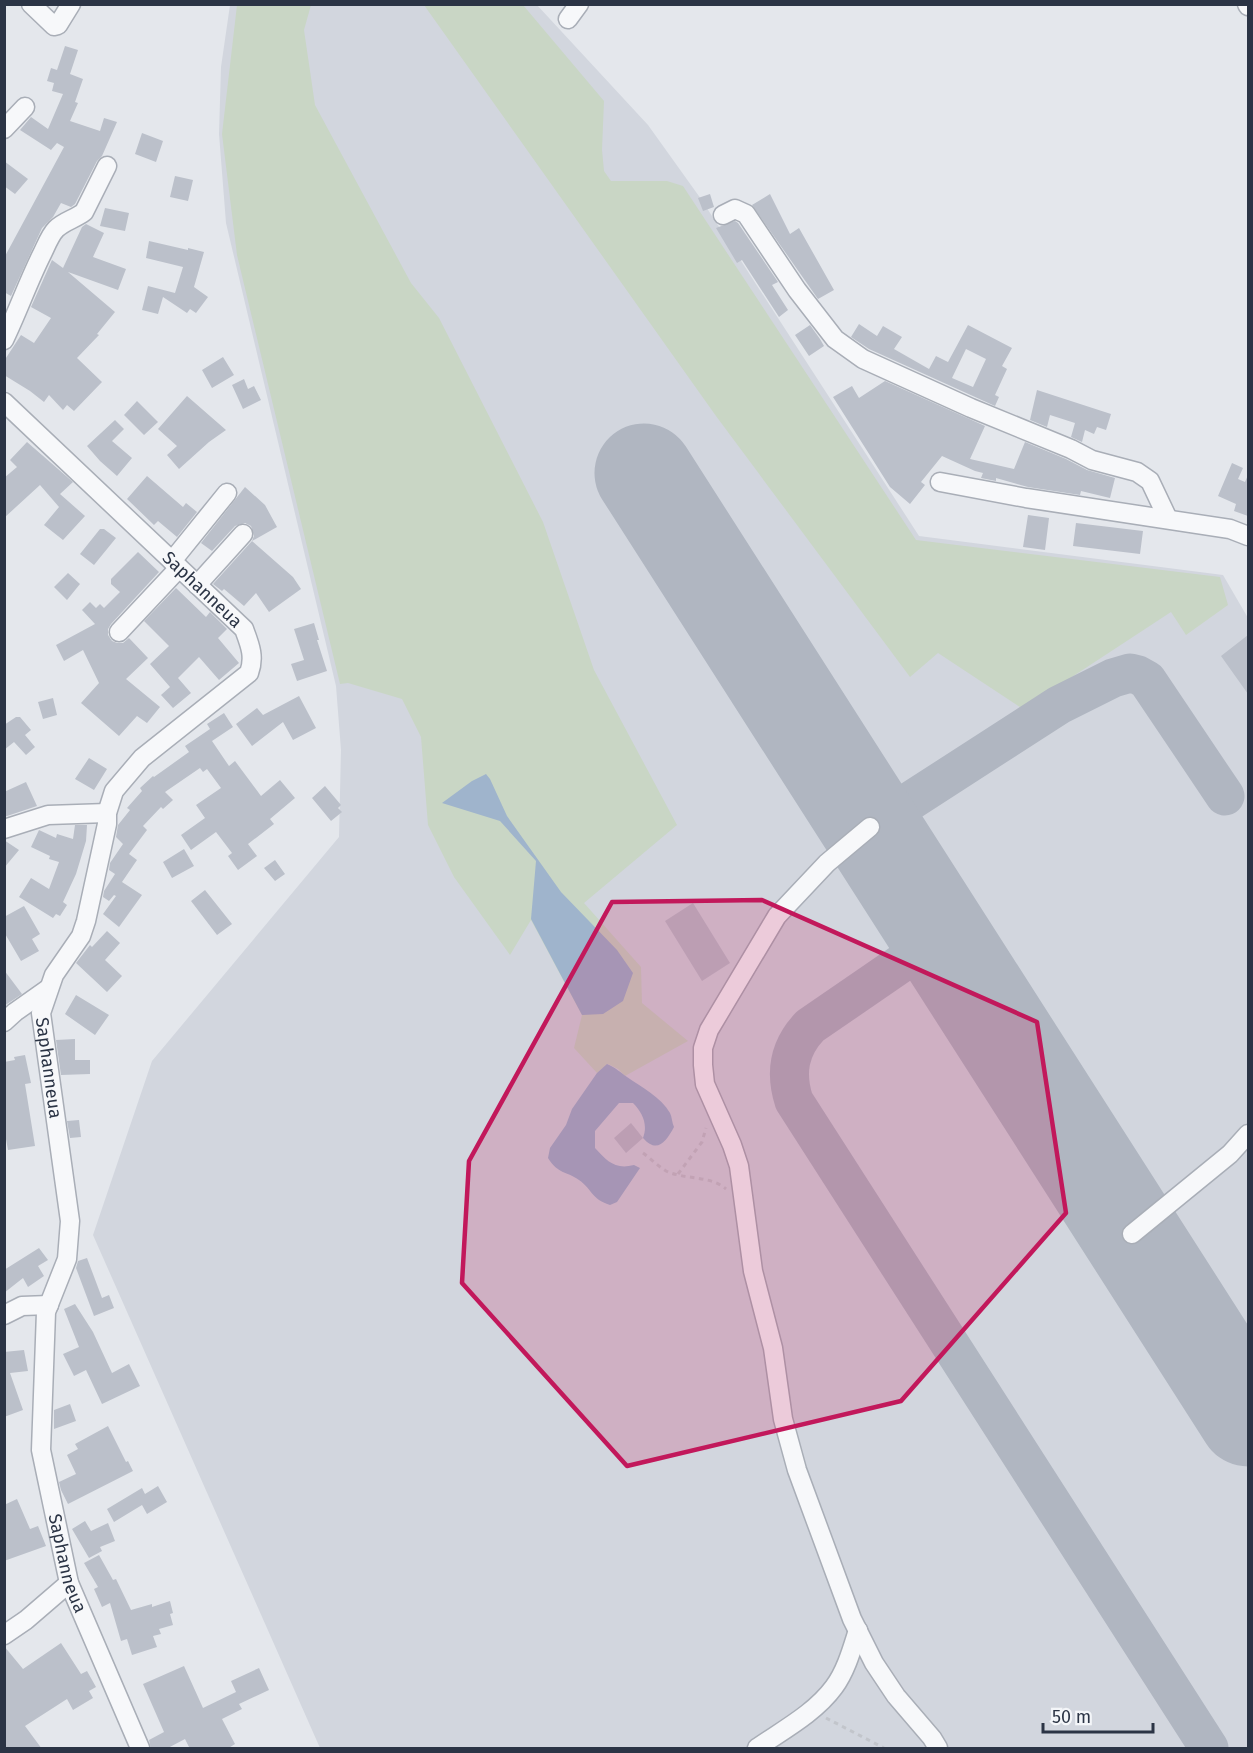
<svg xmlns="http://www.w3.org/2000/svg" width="1253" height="1753" font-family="'Fira Sans',sans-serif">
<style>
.built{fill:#d2d6de}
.green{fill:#c9d6c5}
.water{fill:#9fb4cc}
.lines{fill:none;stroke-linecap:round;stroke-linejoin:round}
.taxiway{stroke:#b0b6c1;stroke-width:39}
.runway{stroke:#b0b6c1;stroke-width:99}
.building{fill:#bbc0ca;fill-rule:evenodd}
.minor-casing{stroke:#a9aeb7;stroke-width:21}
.path{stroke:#c2c5cb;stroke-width:3;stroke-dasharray:4.5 4.5;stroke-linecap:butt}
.minor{stroke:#f7f8fa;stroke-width:18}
.marked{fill:#c2185b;fill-opacity:0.2;stroke:#c2185b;stroke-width:4.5;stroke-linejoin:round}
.labels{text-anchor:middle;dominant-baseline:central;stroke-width:4.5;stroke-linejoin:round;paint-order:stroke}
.street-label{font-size:18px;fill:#2b3445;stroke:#f4f6f9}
</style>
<rect width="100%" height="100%" fill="#e4e7ec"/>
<path class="built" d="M230 5H537L648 125 701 199 919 536 1223 575 1248 618V1748H320L93 1235 152 1061 339 837 341 750 336 686 226 223 219 134 221 67Z"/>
<path class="green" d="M237 5H311L304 30 315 105 411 283 439 318 543 522 594 670 677 825 584 903 641 967 642 1003 688 1041 625 1076 618 1069 608 1064 597 1073 574 1048 582 1015 531 920 510 955 454 877 428 825 421 737 402 699 348 683 340 684 237 255 222 134Z
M424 5H523L604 101 602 150 604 171 611 181H667L683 186 916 540 1220 577 1228 605 1186 635 1171 612 1023 709 938 653 910 677 716 416Z"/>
<path class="water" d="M486 774 490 779 507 816 561 892 617 950 633 973 623 1001 603 1014 582 1015 531 919 536 861 500 821 442 803 472 781Z
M607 1064C616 1068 620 1072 627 1077 641 1087 661 1097 670 1113 672 1117 672 1123 674 1127 666 1142 657 1154 643 1138 648 1125 643 1113 633 1103H619L595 1131V1148C607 1161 615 1170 634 1165L640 1168 617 1202 610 1205C591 1199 593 1190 579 1180 565 1170 559 1175 548 1158L550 1148 566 1125 572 1109 597 1073Z"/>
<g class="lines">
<path class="taxiway" d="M870 827 1059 705 1113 678 1130 673 1138 675 1147 680 1225 796
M941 936 810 1026C789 1048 785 1073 794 1101L1209 1748"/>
<path class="runway" d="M644 473 1248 1417"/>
</g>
<path class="building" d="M65 46 78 50 70 74 83 79 75 102 78 103 70 121 100 131 104 118 117 122 102 156 97 161 75 204 71 207 61 203 53 217 42 228 11 296 4 292V258L64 147 57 143 51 150 20 130 31 117 48 129 63 94 52 91 54 83 47 81 51 68 57 70Z
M142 133 163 141 156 162 135 154Z
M4 161 28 179 15 194 4 186Z
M175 176 193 180 188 201 170 197Z
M710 194 714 207 703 211 698 198Z
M770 194 790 234 799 228 834 290 818 299 752 205Z
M105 208 129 213 125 231 100 226Z
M735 221 738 223 778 282 772 285 788 310 779 317 742 260 737 263 716 228Z
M86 224 104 233 93 257 126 269 118 290 68 272 115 312 97 334 99 335 77 358 102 382 74 411 67 405 63 410 49 395 44 402 30 391 4 375V361L21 335 34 343 51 318 31 307 52 260 63 268 82 227Z
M149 241 188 250V248L204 252 194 287 208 297 196 313 190 309 187 313 163 297 158 314 142 310 148 286 175 293 183 267 146 258Z
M859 324 877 336 883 326 902 337 894 349 929 369 936 356 948 362 968 325 1012 348 1002 366 1007 369 995 395 999 397 995 406 869 349 851 337ZM966 349 986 359 973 387 952 378Z
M810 325 820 339 824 346 809 356 795 335Z
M223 357 234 375 212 388 202 370Z
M244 379 248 389 254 386 261 400 243 409 232 385Z
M885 381 985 426 970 459 1014 469 1025 442 1066 459 1087 470 1115 478 1110 498 1081 491 1080 495 1028 487 996 478V481L981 478 983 473 975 471 942 456 921 482 925 485 910 504 890 487 833 397 852 386 859 398Z
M1037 390 1111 414 1106 430 1097 427 1094 434 1085 430 1082 442 1071 437 1075 423 1050 415 1047 427 1030 420Z
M187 396 226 430 209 442 179 469 167 455 177 446 158 429Z
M137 401 158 422 144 435 124 415Z
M115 420 124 429 112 441 132 458 117 476 100 461 87 446Z
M27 442 73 482 60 494 85 516 63 540 44 525 59 507 40 485 4 518V478L17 467 10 460Z
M1232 463 1243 468 1238 479 1245 482 1248 475V516L1234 511 1236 504 1218 496Z
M147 476 183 507 186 503 197 512 177 537 158 521 154 525 127 499Z
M245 487 265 505 277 527 252 541 293 577 301 589 269 612 256 593 244 606 224 589 222 591 213 584 252 541 254 536 251 526 245 523 235 526 212 551 201 543Z
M1028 515 1049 518 1045 550 1023 547Z
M1076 523 1143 531 1140 554 1073 546Z
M100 529H104L116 538 94 565 80 554Z
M138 552 159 572 111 624 108 629V635L112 641 117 643H123L129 638 148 658 126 679 160 707 147 723 137 716 119 736 81 703 99 683 83 650 64 661 56 645 95 624 82 610 90 602 96 608 100 604 104 608 120 592 111 584V579Z
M68 573 80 584 67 600 54 587Z
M176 588 206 617 210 612 227 629 218 638 239 663 219 680 199 657 178 678 191 693 173 708 161 695 170 687 150 664 169 646 144 621Z
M314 623 319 640H317L327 671 297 681 291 664 304 660 294 629Z
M1248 635V694L1221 656Z
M299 696 316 728 293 740 283 722 252 746 236 724 257 708 263 715Z
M53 698 57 715 43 719 38 702Z
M224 713 233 727 212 741 229 766 235 761 261 796 280 780 295 798 270 819 274 824 248 844 257 856 238 870 228 856 232 853 216 832 191 850 181 835 205 818 196 805 221 788 207 769 203 772 200 768 165 792 173 800 163 809 161 807 143 826 147 830 129 854 137 860 122 882 142 895 119 927 103 914 116 896 114 895 109 901 103 897 104 891 115 874 109 870 110 863 123 844 116 837 118 825 130 810 127 808 142 791 140 788 153 776 154 777 189 752 185 746 210 729 207 724Z
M16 717H20L31 730 25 735 35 747 26 755 14 742 4 750V725Z
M89 758 107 769 94 790 75 779Z
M26 782 37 806 4 817V792Z
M325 786 341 805 338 808 342 812 331 821 312 798Z
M75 825H87L86 841 76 874 63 902 67 905 60 916 56 914 53 918 19 897 31 878 49 889 59 862 49 859 50 856 31 847 39 830 56 838 57 834 73 839Z
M4 840 19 850 4 868Z
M184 849 194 866 172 878 163 862Z
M275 860 285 874 275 881 264 868Z
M205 890 232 924 217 935 191 901Z
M693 903 730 963 702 981 665 921Z
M24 906 40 934 32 939 39 951 21 961 4 932V917Z
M107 931 120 943 105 960 122 976 107 992 76 963 90 945 92 947Z
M4 970 22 994 4 1006Z
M76 995 109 1015 95 1035 65 1014Z
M75 1039V1060H90V1074L61 1075 56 1040Z
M25 1055 31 1083 25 1084 35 1146 8 1150 4 1128V1062L15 1060 14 1057Z
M79 1120 81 1137 70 1138 67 1121Z
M631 1123 643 1138 626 1153 614 1138Z
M39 1248 48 1260 38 1266 44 1276 28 1287 23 1278 4 1293V1270Z
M87 1258 102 1298 109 1295 114 1308 94 1316 76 1268 78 1261Z
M75 1304 93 1332 112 1373 129 1364 140 1386 102 1404 86 1370 74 1376 63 1354 79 1347 64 1309Z
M24 1350 28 1371 10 1373 23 1410 4 1417V1352Z
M70 1404 76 1421 54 1429V1410Z
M108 1426 126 1462 128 1461 133 1471 68 1504 61 1490 59 1482 76 1474 67 1455 78 1449 75 1444Z
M158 1486 167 1502 147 1514 142 1505 114 1522 107 1509 142 1488 145 1494Z
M17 1499 30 1529 38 1526 46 1546 4 1561V1505Z
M85 1521 91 1531 108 1523 115 1541 100 1547 102 1551 89 1558 72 1529Z
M99 1555 113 1580 116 1579 131 1610 152 1604V1607L170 1601 173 1613 170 1614 173 1625 159 1629 161 1634 153 1636 157 1647 132 1655 127 1639 121 1641 110 1603 102 1607 94 1589 98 1587 84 1563Z
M61 1643 81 1674 87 1671 96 1687 89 1691 93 1698 73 1710 67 1699 25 1726 42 1749H4V1646L23 1669Z
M184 1666 203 1708 236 1692 231 1681 259 1668 269 1690 239 1704 242 1709 222 1719 235 1744 227 1749H190L185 1739 166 1749H151L149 1740 164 1732 143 1684Z"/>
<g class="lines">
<defs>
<g id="minor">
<path d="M31 4 54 26 58 25 71 4"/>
<path d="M1247 4 1248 6"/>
<path d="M568 19 579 4"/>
<path d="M4 129 25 107"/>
<path d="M723 215 735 209 746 214 797 290 835 339 863 359 971 408 1071 449 1092 460 1137 472 1150 481 1168 519"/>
<path d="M4 340C18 311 28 282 42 254 46 246 50 235 56 229 64 221 75 219 84 212L107 166"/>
<path id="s1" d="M4 402 244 629C250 645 255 657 249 673L142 758 114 791 107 813V824L86 921 81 936 54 975 41 1013 70 1221 67 1259 46 1312 41 1450 69 1583 140 1748"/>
<path d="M940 482 1026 498 1230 529 1248 536"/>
<path d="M172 561 227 493"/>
<path d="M197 585 243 534"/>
<path d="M119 632 179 568"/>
<path d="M870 827 827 863 777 916 709 1030 703 1048V1065L705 1084 732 1145 739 1166 753 1271 773 1348 783 1419 797 1470 852 1619 874 1663 896 1696 932 1738 938 1748"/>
<path d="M4 829 48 815 107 813"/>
<path d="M4 1022 15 1012 49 988"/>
<path d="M1132 1234 1230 1154 1248 1134"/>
<path d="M4 1315 22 1306 49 1305"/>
<path d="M4 1635 26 1620 69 1583"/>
<path d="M757 1748C783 1730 815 1713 834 1687 846 1671 852 1649 858 1630"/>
</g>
</defs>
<use href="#minor" class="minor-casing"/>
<path class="path" d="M643 1153C651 1159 658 1166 666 1171 685 1180 710 1175 726 1189
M678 1174 702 1142 706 1128
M826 1718 884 1748"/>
<use href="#minor" class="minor"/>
</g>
<path class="marked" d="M762 900 1037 1022 1066 1213 901 1401 627 1466 462 1283 469 1161 612 902Z"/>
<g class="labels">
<g class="street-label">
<text stroke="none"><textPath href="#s1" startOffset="273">Saphanneua</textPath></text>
<text stroke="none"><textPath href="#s1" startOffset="848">Saphanneua</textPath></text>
<text stroke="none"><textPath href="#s1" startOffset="1352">Saphanneua</textPath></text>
</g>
</g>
<rect width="1253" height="1753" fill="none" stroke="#2b3445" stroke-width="12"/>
<path d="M1043 1723v9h110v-9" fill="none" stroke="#2b3445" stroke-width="3"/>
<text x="1052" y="1723" font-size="18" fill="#2b3445" stroke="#f4f6f9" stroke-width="4.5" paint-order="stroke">50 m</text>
</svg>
